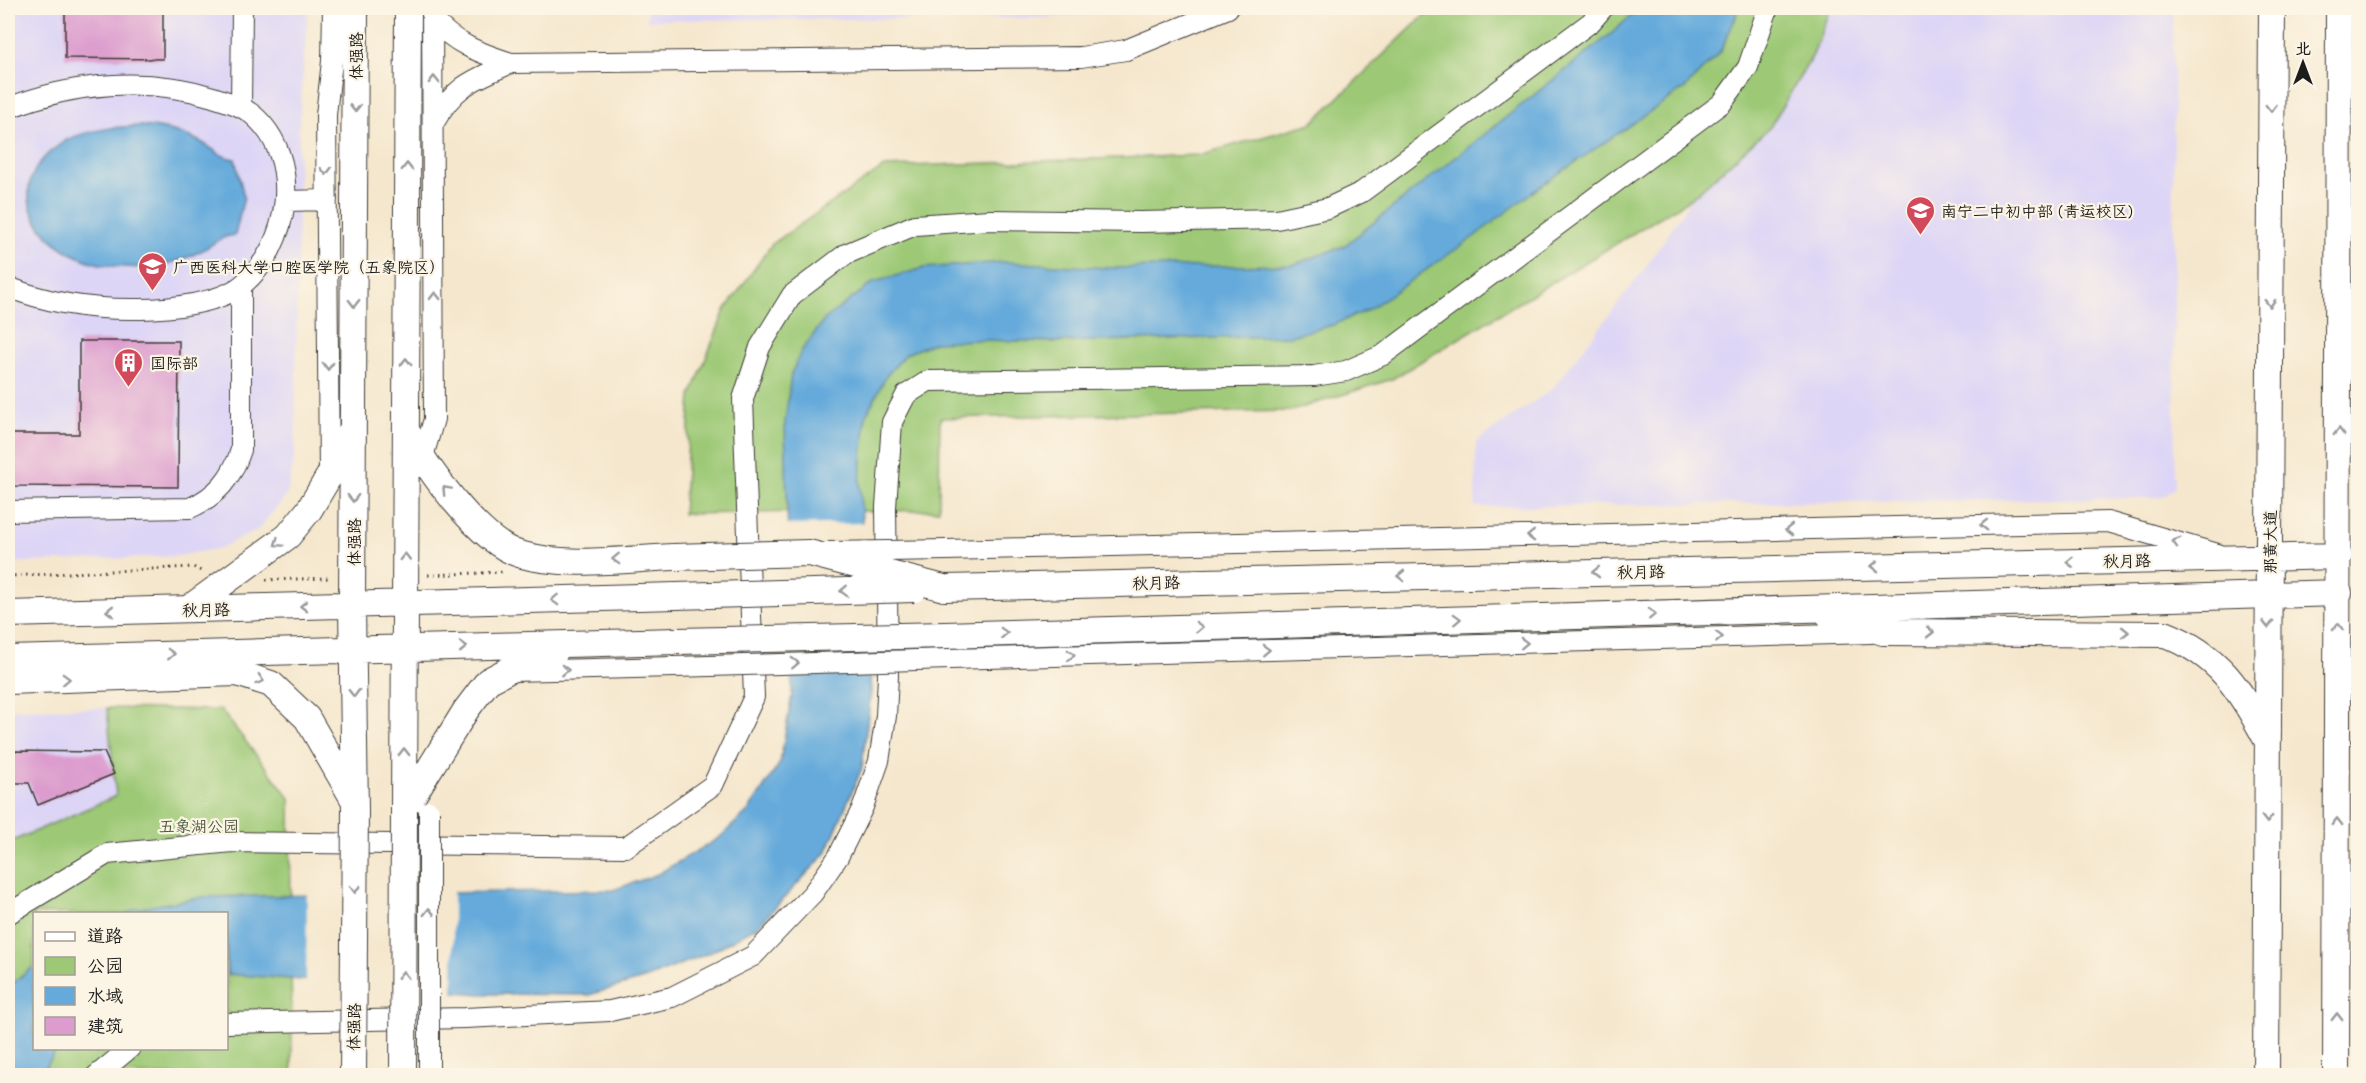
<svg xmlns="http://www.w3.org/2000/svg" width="2366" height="1083" font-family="Mali,'LXGW WenKai TC',sans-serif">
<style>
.built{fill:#ddd5f6}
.green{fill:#9dc976;stroke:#5c7249;stroke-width:1.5;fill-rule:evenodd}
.water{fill:#65aadb;stroke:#40637c;stroke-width:1.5}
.pier{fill:#f5e7cd}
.building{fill:#dc9cce}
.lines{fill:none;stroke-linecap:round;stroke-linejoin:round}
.minor-casing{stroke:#3d3a37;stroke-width:22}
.major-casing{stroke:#3d3a37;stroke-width:28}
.path{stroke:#3d3a37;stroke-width:3;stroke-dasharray:1.5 4.5;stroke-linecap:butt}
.minor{stroke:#fff;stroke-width:20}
.major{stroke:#fff;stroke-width:26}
.minor-bridge-casing{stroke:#3d3a37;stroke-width:22;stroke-linecap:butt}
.major-bridge-casing{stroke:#3d3a37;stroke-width:28;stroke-linecap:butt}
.minor-bridge{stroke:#fff;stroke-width:20}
.major-bridge{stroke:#fff;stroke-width:26}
.oneway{stroke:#999}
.labels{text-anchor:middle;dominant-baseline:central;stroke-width:4.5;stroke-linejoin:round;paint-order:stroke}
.street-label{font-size:16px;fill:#1c1c1c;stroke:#fcf5e5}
.poi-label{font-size:16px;fill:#1c1c1c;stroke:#fcf5e5;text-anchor:start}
.park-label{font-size:16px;fill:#49593c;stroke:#fcf5e5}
</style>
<rect width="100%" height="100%" fill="#fcf5e5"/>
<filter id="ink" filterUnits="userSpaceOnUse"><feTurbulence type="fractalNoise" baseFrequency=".0167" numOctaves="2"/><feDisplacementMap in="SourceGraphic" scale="12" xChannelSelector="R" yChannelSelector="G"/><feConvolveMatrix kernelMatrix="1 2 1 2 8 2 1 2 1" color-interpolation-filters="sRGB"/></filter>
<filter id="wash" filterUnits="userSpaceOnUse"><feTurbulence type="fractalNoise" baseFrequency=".008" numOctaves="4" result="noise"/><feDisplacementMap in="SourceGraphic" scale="24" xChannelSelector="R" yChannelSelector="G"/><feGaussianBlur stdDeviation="1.35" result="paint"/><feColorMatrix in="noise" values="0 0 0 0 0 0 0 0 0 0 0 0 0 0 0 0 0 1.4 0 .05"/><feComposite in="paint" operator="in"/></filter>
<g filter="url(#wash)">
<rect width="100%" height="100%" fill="#f5e7cd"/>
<path class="built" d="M8 8H308L299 126 295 456 287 495 259 529 221 548 178 556 8 563Z
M647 8H1127L1088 15 1038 18 647 20Z
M1830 8H2173L2175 488 2164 497 2144 498 1475 507 1476 442 1552 389 1641 274 1692 198 1770 127 1813 55Z
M107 708 116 796 8 843V709Z"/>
<path class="green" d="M1432 8H1830L1813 55 1770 127 1692 198 1392 379 1291 411 940 418 939 510 683 514 691 396 725 310 772 244 884 167 1199 155 1312 123Z
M107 708 221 710 290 798 292 1075H8V843L116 796ZM34 914H226V1048H34Z"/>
<path class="water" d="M1640 8H1737L1736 17 1720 52 1685 88 1542 185 1471 239 1368 310 1333 325 1290 336 1058 342 979 340 935 342 906 354 887 375 866 415 860 482 871 691 862 768 826 853 758 926 711 952 647 978 589 995 480 994 227 974 226 914H125L135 909 203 897 613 890 658 874 719 838 749 810 780 763 792 695 785 423 791 374 802 350 825 319 874 282 924 268 1004 262 1108 268 1292 265 1344 246 1612 33Z
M141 126C161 127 178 131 197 140 211 146 220 158 235 159L244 197 235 235C220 236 212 246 199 252 169 268 133 271 100 264 47 253 0 197 50 152 56 148 62 142 69 139 92 129 116 127 141 126Z
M34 966V1048L57 1049 41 1075H8V987Z"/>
<path class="pier" d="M865 523 873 672 789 674 785 525Z
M453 890V995L306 983 307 892Z"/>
<g id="blocks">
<path class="building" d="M65 8H163V59L65 58Z
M79 341H179L178 487 8 486V434H79Z
M8 751 104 752 114 774 38 805 29 783H8Z"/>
</g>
</g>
<g filter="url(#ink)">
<use href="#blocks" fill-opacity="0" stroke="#3d3a37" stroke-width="1.5"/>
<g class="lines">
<defs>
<path id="minor" d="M433 19C454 44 480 53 511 63 474 80 456 84 435 121
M511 63 1081 57 1126 50 1228 8
M241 106 242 8
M8 108C73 83 145 76 213 97 228 102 241 105 253 115 304 159 290 246 242 285 220 303 169 309 141 309 96 310 50 304 8 287
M286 201 327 200
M420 467 434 419 432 8
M329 475 326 115 332 61 333 8
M8 511 190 508C217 496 232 478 241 450V286
M946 550 2108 522 2218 554
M950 659 1871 633
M512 671 674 667
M8 914 107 854 232 842 626 847 713 785 754 697 743 399 760 347 792 295 846 254 915 225 989 220 1141 222 1277 219 1328 208 1362 192 1591 22 1603 8
M226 1023 465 1018 610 1011 672 997 753 956 813 893 838 857 863 807 879 761 886 716 888 676 886 507 892 422 906 395 928 381 1314 376 1346 371 1383 355 1722 103 1748 67 1768 8
M96 1076 130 1048
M429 1076V1055"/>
<path id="major" d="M355 8 352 605 355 810
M406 430C425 466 479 542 519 554 565 568 626 559 674 557
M944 588 2339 556
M188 609 288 536 309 510 331 473 350 433
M8 614 676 596
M1829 615 1883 632 2165 634C2219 655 2239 688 2266 738
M945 635 2339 593
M8 659 677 641
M8 681 237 673 271 684 307 718 353 798
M404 810 408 8
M404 810 466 710 488 681 526 661 555 652
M2266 1076 2272 8
M2336 1076 2339 8"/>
</defs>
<use href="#minor" class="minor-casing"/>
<use href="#major" class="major-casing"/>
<path class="path" d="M428 575 505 572
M8 576 193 567 201 571
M266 580 331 578"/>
<use href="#minor" class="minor"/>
<use href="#major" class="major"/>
<defs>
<path id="minor-bridge" d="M828 552 946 550
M674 667 950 659
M429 1055V811"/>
<path id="major-bridge" d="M674 557 809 553 944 588
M676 596 914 589
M677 641 945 635
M353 1076 355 810
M403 1076 404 810"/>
</defs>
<use href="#minor-bridge" class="minor-bridge-casing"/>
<use href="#major-bridge" class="major-bridge-casing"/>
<use href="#minor-bridge" class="minor-bridge"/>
<use href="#major-bridge" class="major-bridge"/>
</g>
<defs><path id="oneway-chevron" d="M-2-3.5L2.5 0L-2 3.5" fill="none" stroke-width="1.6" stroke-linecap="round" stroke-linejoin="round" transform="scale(1.5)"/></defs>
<g class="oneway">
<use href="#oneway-chevron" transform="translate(434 80) rotate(-91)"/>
<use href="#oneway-chevron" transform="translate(355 108) rotate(90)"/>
<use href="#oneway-chevron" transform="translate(2271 108) rotate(90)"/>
<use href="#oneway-chevron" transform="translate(407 167) rotate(-90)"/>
<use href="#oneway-chevron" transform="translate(326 171) rotate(89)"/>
<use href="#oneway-chevron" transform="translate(435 296) rotate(-90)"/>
<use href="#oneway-chevron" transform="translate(354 303) rotate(90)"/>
<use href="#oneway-chevron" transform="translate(2270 303) rotate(90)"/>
<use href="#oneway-chevron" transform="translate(406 362) rotate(-90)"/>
<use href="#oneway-chevron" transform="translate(328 366) rotate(90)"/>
<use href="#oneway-chevron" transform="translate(2339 432) rotate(-90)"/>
<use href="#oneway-chevron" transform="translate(446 490) rotate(-133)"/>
<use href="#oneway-chevron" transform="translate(353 498) rotate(90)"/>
<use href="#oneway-chevron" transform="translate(1984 525) rotate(179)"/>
<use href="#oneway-chevron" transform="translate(1789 530) rotate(179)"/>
<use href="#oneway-chevron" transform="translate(1531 536) rotate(179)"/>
<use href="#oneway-chevron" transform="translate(2176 542) rotate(-164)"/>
<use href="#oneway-chevron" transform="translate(278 543) rotate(145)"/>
<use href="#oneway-chevron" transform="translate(405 557) rotate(-90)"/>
<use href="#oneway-chevron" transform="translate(616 559) rotate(178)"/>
<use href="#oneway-chevron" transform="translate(2070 562) rotate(179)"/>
<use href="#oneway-chevron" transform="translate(1875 566) rotate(179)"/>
<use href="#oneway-chevron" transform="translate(1596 572) rotate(179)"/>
<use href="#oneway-chevron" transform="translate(1401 576) rotate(179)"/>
<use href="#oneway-chevron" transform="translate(844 591) rotate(178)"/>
<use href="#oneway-chevron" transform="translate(555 600) rotate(178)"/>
<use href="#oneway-chevron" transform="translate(304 606) rotate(179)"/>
<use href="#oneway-chevron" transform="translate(110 611) rotate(179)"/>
<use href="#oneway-chevron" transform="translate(1652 614) rotate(-2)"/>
<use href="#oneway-chevron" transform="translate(1457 619) rotate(-2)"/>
<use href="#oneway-chevron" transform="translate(2268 624) rotate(90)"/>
<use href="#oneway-chevron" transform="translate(1199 627) rotate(-2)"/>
<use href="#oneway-chevron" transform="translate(2338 627) rotate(-90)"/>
<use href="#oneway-chevron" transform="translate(1930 632)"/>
<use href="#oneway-chevron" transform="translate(2125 632) rotate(1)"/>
<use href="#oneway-chevron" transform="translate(1004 633) rotate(-2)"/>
<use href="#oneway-chevron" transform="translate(1719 637) rotate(-2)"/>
<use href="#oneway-chevron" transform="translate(1524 643) rotate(-2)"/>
<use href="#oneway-chevron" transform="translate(463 647) rotate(-1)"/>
<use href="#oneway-chevron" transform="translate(1266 650) rotate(-2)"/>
<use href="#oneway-chevron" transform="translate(171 654) rotate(-2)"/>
<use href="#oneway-chevron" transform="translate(1071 655) rotate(-2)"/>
<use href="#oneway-chevron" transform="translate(795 663) rotate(-2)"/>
<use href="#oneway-chevron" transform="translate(565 670) rotate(-2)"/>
<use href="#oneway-chevron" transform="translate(66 679) rotate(-2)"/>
<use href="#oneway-chevron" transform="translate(260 680) rotate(18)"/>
<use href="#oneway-chevron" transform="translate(354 693) rotate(89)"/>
<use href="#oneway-chevron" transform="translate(404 752) rotate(-90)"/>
<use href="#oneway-chevron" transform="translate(2267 819) rotate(90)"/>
<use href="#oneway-chevron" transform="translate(2337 822) rotate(-90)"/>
<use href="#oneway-chevron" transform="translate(355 889) rotate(91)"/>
<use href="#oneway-chevron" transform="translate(429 912) rotate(-90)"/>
<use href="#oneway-chevron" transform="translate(403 975) rotate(-90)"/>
<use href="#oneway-chevron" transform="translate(2337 1017) rotate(-90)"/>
</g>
</g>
<defs>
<symbol id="school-pin" viewBox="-11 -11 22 30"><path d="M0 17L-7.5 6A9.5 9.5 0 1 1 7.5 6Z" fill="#d1495b" stroke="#fcf5e5"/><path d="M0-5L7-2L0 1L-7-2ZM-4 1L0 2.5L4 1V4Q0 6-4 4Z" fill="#fff"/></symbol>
<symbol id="university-pin" viewBox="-11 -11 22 30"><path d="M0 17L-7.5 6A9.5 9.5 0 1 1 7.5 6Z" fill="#d1495b" stroke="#fcf5e5"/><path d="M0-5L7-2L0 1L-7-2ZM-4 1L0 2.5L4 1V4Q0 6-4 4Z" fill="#fff"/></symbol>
<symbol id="building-pin" viewBox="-11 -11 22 30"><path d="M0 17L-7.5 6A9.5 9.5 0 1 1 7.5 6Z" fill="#d1495b" stroke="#fcf5e5"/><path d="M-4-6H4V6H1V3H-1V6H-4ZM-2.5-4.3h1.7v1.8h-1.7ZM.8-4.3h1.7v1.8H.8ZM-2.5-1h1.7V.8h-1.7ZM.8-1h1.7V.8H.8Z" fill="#fff"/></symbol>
</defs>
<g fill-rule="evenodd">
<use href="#school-pin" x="1904" y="194" width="33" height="45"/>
<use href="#university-pin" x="136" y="250" width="33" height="45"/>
<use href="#building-pin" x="112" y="346" width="33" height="45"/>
</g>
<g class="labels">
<g class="street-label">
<text transform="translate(355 56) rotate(-90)">体强路</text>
<text transform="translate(353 542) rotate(-90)">体强路</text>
<text transform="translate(2269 542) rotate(-90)">那黄大道</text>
<text transform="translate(2127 560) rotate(-1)">秋月路</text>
<text transform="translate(1641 571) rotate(-1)">秋月路</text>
<text transform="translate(1156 582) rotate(-2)">秋月路</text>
<text transform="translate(206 609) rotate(-1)">秋月路</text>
<text transform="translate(353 1027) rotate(-89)">体强路</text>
</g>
<g class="poi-label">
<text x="1941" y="210">南宁二中初中部 (青运校区)</text>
<text x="173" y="266">广西医科大学口腔医学院（五象院区）</text>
<text x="150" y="362">国际部</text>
</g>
<g class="park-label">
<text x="199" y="825">五象湖公园</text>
</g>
</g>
<rect width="2366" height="1083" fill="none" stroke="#fcf5e5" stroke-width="30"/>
<rect x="33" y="912" width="195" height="138" fill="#fcf5e5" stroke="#a29e95" stroke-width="1.5"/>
<rect x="45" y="932" width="30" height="9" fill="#ffffff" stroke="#a29e95" stroke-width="1.5"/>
<text x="87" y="942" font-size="18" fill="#1c1c1c">道路</text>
<rect x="45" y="957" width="30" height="18" fill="#9dc976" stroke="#a29e95" stroke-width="1.5"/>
<text x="87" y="972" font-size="18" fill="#1c1c1c">公园</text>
<rect x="45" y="987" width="30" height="18" fill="#65aadb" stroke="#a29e95" stroke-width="1.5"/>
<text x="87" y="1002" font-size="18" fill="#1c1c1c">水域</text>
<rect x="45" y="1017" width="30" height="18" fill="#dc9cce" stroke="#a29e95" stroke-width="1.5"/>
<text x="87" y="1032" font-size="18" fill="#1c1c1c">建筑</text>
<g transform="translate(2303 63)" stroke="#fcf5e5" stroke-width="4.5" paint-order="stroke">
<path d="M0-4.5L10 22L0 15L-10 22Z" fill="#1c1c1c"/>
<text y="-9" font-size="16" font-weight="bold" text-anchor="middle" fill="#1c1c1c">北</text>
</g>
</svg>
